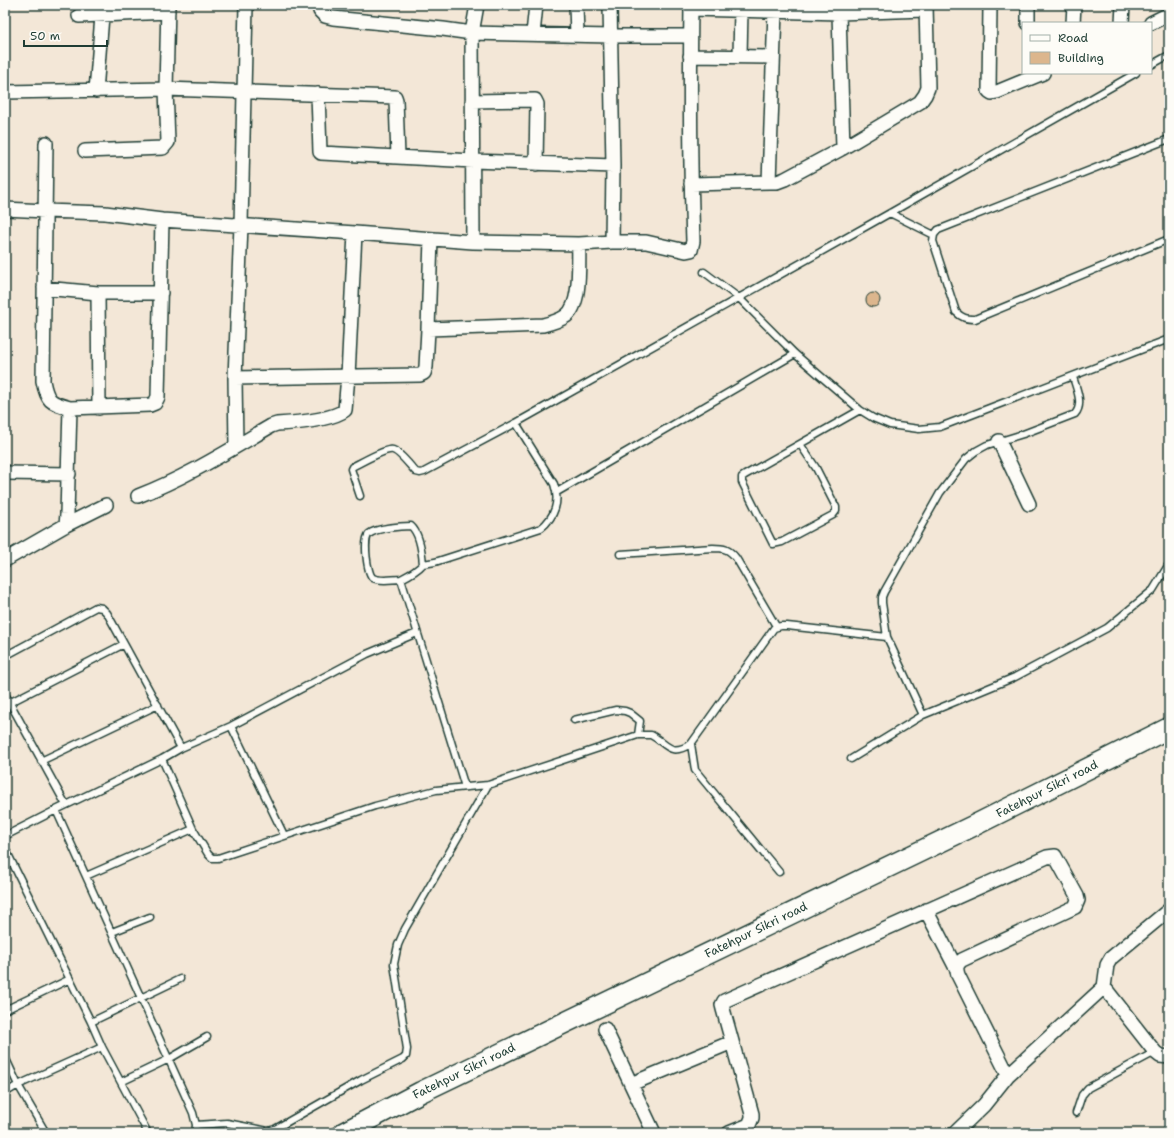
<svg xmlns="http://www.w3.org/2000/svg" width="1174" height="1138" font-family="'Shantell Sans',sans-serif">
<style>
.building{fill:#dcb68d;stroke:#1f3d34}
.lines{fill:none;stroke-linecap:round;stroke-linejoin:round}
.service-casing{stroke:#1f3d34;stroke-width:9}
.minor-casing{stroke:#1f3d34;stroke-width:16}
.primary-casing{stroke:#1f3d34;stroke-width:23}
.service{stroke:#fdfcf7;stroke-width:6}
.minor{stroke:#fdfcf7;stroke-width:13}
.primary{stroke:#fdfcf7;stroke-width:20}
.labels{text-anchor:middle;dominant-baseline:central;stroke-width:3;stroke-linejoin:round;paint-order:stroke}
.street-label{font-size:12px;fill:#1f3d34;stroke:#fdfcf7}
</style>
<rect width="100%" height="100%" fill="#f3e7d7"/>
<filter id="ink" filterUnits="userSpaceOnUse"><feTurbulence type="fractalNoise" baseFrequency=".025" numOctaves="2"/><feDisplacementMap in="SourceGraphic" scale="8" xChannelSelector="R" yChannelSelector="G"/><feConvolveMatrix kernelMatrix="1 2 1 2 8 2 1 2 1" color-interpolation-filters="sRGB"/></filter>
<g filter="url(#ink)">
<path class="building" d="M866 300a7 7 0 1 1 14 0a7 7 0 1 1-14 0Z"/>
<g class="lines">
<defs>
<path id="service" d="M1151 65 1169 55
M1169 139 938 230 934 235 933 241 956 312C962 318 966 319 975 319L1169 239
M890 213 934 235
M704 272 739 298 795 354 860 410 873 418 890 425 919 429 940 427 1169 339
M516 423 890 213 1136 73
M800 444 816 468 836 507V511L833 515 782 542 773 544 742 482V477L745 475 860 410
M557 492 795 354
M360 496 351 469 352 467C360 463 386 448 393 450 400 452 411 467 416 472L420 473 424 472 516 423 554 484C560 501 555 517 541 528L435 562 423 564C417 571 409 575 401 579
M620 554 713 548C724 548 729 549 736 558L776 626
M423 564C422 552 420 534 411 526 401 526 376 528 369 534 363 540 367 574 373 578 381 582 392 579 401 579L465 787
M5 656 96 607 102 608 107 613 181 748
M5 694 66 805
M9 703 124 644
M923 715 1015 677 1107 628 1153 590 1169 564
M574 720 616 710 625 711 630 713 640 721 638 735H651C668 744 669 757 691 744L774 628 781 626H787L887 637
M231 726 284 835
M691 744 695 770 779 872
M162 759 193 829 208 854 212 858H218L375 806 436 790 488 785 638 735
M851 759 923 715 887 637 882 603V597L884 592 940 493 966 459 976 451 987 445 1023 434 1075 414C1084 404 1076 388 1073 377
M41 761 158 705
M56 810 193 1113 196 1125 195 1133
M5 836 56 810 162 759 181 748 231 726 367 654 417 633
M5 848 91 1022 102 1047 148 1133
M86 876 193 829
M112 932 150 917
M5 1010 70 979
M91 1022 180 979
M5 1057 18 1085 46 1133
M121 1082 169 1059 207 1037
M5 1093 18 1085 102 1047
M1076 1113 1082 1095 1088 1088 1155 1052
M196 1125 227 1123 268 1131 275 1129 361 1080 403 1059 406 1056 407 1049 394 964 398 945 405 929 488 785"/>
<path id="minor" d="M320 5V11L325 16 333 18 443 29 472 33 611 36H690
M576 5 577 35
M610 5 613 166 612 242
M990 5 989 91 992 93 997 92 1043 73
M691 9 839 13 925 10
M839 13 843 148
M79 16 168 12
M1028 23V5
M1073 23 1074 5
M1122 23 1123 5
M1151 23 1169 14
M533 34 536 5
M690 56 773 57
M740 56 741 10
M96 91 102 16
M5 92 166 89 395 97 396 100 398 157
M318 94 320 152 321 153 473 161 613 166
M472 101 535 100 537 104 536 164
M46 143 43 381C47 401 50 403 70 408L150 405 155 403 158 397 162 220
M85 151 163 148 168 142 166 89 168 5
M769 182 775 11
M691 184 769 182H777L785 179 843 148 920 102 925 95 928 88 926 5
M5 209 45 211 105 213 162 220 355 233 473 242 579 244 612 242H646L686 251 691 250 693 241C690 163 690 84 691 5
M473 242 472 33 477 5
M44 288 98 293H161
M98 293 99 408
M428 329 543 325C551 323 559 321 566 316 582 304 578 263 579 244
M235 378 420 375 424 373 426 367 428 329 431 239
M999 441 1029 504
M236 446 235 378 241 225 246 5
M5 473 69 474
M138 496C185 478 228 451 271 426L277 424C294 423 332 420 345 410L348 376 355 233
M66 525 67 514 70 408
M5 560 66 525 106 505
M926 910 956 968
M1169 910 1111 958 1107 965 1104 987 1155 1052 1160 1056 1169 1057
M605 1029 654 1133
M631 1084 732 1042
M729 1133 749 1125 752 1118V1114L723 1009 722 1005 724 1001 1047 857 1055 856 1077 896 1078 900 1075 907 962 960C956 965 956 968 958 975L1008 1075
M955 1133 984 1105 1008 1075 1104 987"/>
<path id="primary" d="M343 1133 421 1092 975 825 1169 728"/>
</defs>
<use href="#service" class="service-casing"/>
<use href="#minor" class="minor-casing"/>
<use href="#primary" class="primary-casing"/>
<use href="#service" class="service"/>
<use href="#minor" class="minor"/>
<use href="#primary" class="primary"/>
</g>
</g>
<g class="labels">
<g class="street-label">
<text transform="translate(1047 789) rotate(-27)">Fatehpur Sikri road</text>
<text transform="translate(756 930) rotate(-26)">Fatehpur Sikri road</text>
<text transform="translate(464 1071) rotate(-26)">Fatehpur Sikri road</text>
</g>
</g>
<rect width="1174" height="1138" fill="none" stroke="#fdfcf7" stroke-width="20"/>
<rect x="10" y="10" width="1154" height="1118" fill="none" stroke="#1f3d34" stroke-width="1.5" filter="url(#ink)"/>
<rect x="1022" y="22" width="130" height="52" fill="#fdfcf7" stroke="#a4b0a9"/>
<rect x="1030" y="35" width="20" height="6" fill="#fdfcf7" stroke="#a4b0a9"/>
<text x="1058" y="42" font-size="12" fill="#1f3d34">Road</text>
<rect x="1030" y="52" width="20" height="12" fill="#dcb68d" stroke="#a4b0a9"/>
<text x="1058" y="62" font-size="12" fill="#1f3d34">Building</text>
<path d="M24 40v6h83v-6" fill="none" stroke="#1f3d34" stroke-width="2"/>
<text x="30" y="40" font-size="12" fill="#1f3d34" stroke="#fdfcf7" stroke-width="3" paint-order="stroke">50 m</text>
</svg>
